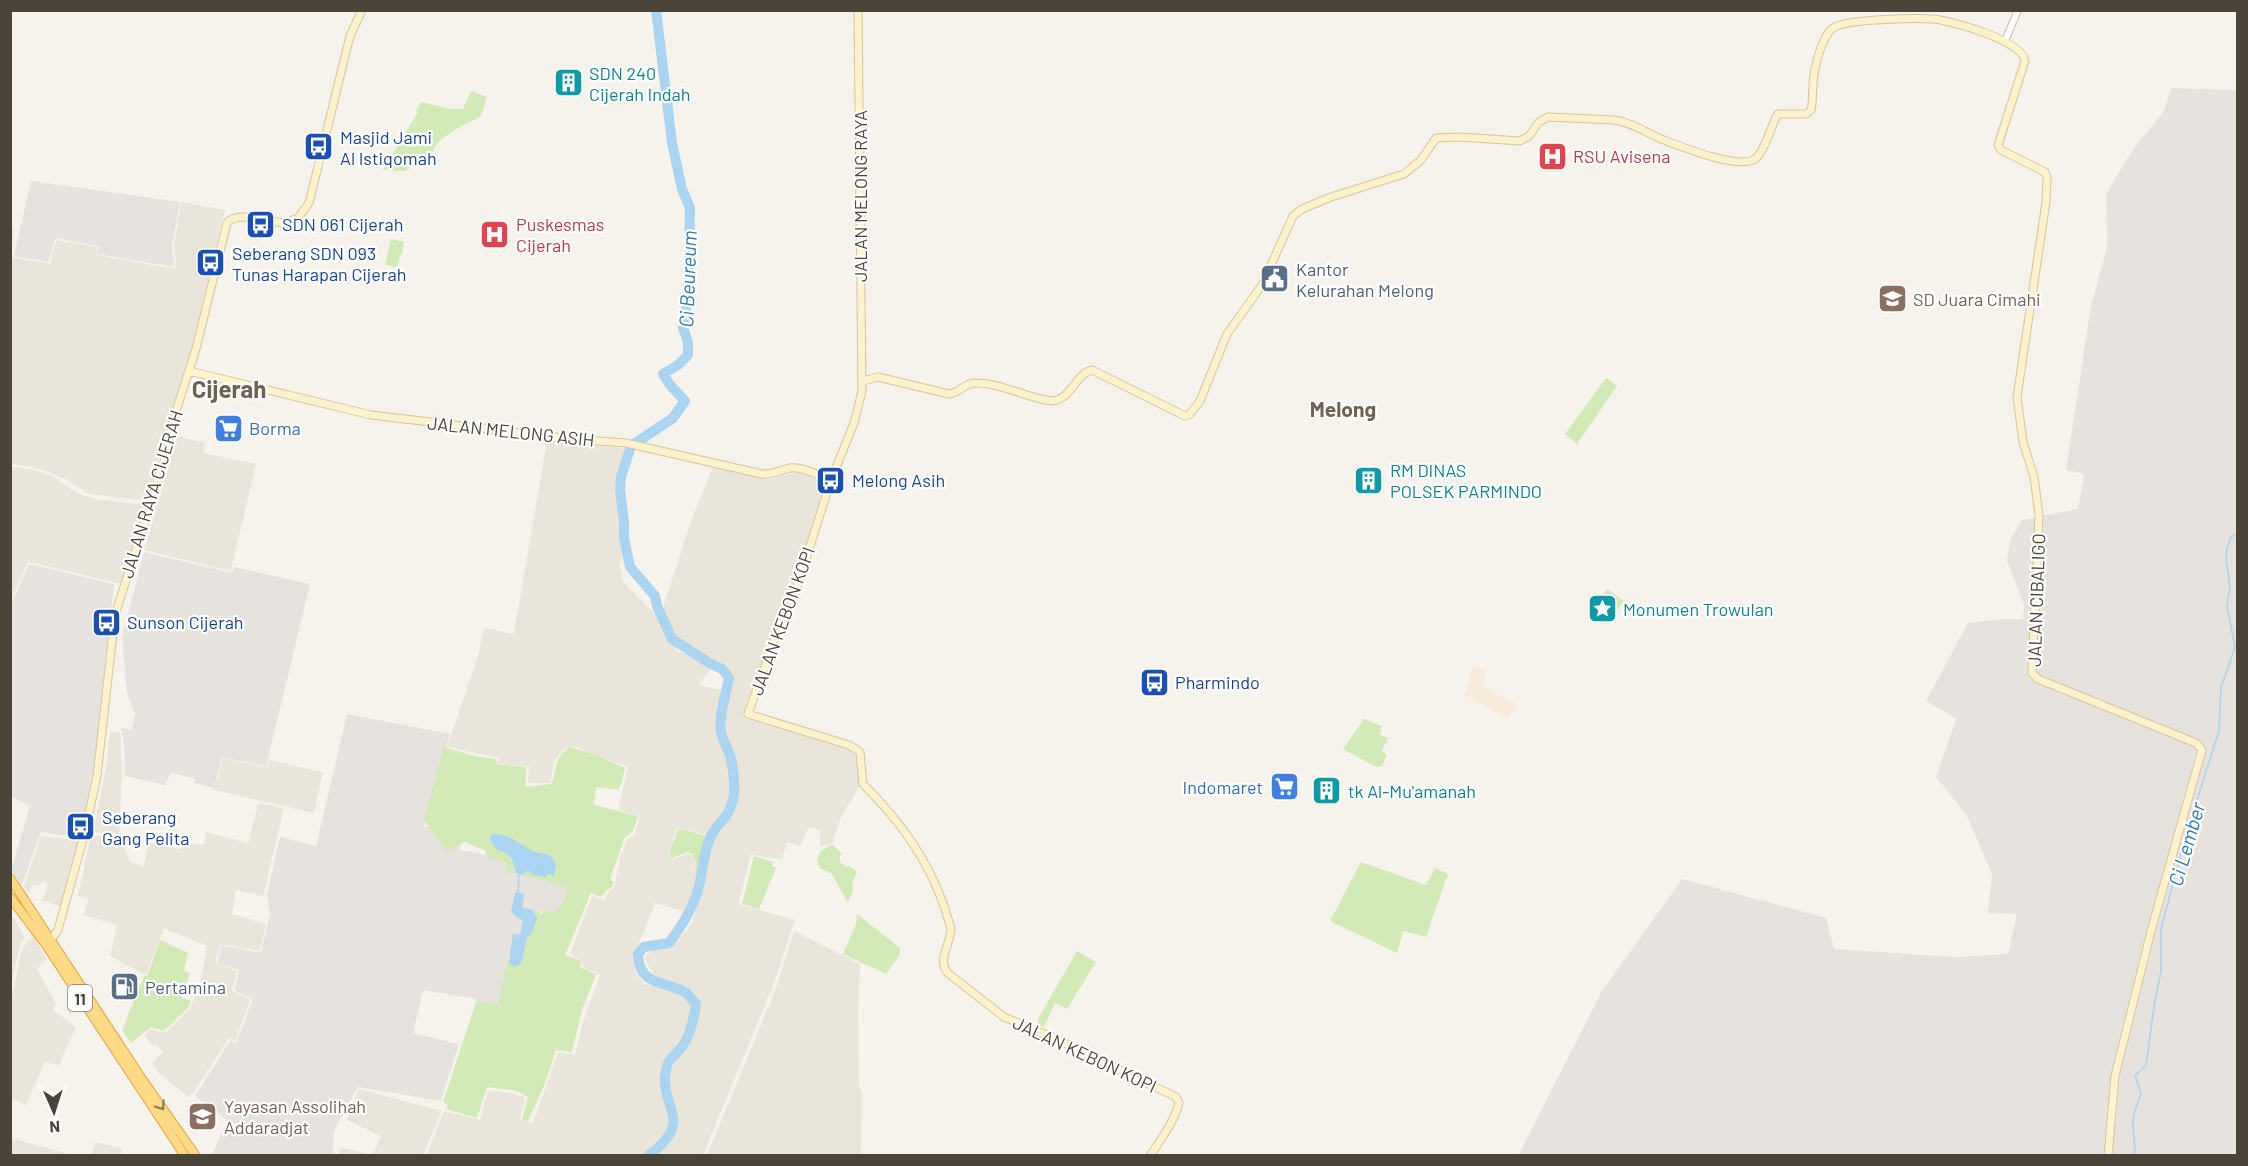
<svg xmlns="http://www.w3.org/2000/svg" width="2248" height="1166" font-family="Barlow,sans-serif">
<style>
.residential{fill:#eae5da}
.commercial{fill:#f7ead8}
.industrial{fill:#e6e2dd}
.green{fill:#d2eab5}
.water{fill:#a9d4f2}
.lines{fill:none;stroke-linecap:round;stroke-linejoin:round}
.stream{stroke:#a9d4f2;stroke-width:1.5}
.river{stroke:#a9d4f2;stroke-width:10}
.tertiary-casing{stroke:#c2bbae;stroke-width:8}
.secondary-casing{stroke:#d6c79b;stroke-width:9}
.trunk-casing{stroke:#e0a43c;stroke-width:10}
.tertiary{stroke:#fff;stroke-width:6}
.secondary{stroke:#fff3cd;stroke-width:7}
.trunk{stroke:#ffd985;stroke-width:8}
.oneway{stroke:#938057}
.labels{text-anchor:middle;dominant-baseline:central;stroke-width:4.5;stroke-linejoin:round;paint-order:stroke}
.shield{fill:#fff;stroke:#817c74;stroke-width:1.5}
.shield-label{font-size:16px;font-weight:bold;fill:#4b4439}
.culture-label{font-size:18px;fill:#0d838f;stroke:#fff;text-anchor:start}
.transit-label{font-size:18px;fill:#164399;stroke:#fff;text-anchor:start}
.health-label{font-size:18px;fill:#be3a42;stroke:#fff;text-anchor:start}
.street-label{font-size:18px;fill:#4b4439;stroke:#fff}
.service-label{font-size:18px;fill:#4e5e75;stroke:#fff;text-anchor:start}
.education-label{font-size:18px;fill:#785e54;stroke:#fff;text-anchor:start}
.shop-label{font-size:18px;fill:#366cbe;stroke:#fff;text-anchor:start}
.water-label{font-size:20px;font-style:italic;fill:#2e7ab2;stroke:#fff}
.quarter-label{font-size:21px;font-weight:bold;fill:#6e6250;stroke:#fff}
.district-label{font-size:24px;font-weight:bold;fill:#6e6250;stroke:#fff}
</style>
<rect width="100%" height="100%" fill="#f6f3ec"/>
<path class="residential" d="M181 202 225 210 190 357 178 390 147 501 90 494 63 478 40 469 15 464 11 465V229H14L11 257 50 264 56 240 97 247 96 255 175 269 176 262 174 247Z
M177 436 205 443 203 453 256 464 231 571 144 550Z
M547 440 629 449 618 492 622 516 623 555 619 563 623 582 656 615 669 640 678 651 701 658 712 668 698 685 726 691 718 713 720 732 729 761 732 785 728 806 708 835 678 827 668 853 671 859 689 854 698 860 700 885 687 912 655 903 636 951 639 964 636 974 645 985 661 984 680 993 692 1005 693 1011 676 1049 670 1051 664 1073 663 1089 671 1121 670 1132 644 1155 426 1156 444 1111 480 1120 488 1090 513 1093 525 1098 520 1119 533 1123 558 1052 575 1055 582 1025 600 975 583 967 581 961 570 954 592 896 604 900 608 892 614 888 620 857 627 839 634 836 640 816 618 810 628 767 574 746 562 751 555 760 550 783H528L529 767 498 763 499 758 447 747 477 659 484 628 514 634Z
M713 466 769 479 797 472 828 483 788 607 774 631 760 670 750 704V715L855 747 860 753 859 785 854 797 841 816 833 843 820 846V830L809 827 800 846 787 842 782 859 751 855 738 904 795 920 774 983 703 1155H656L674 1131 677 1125 676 1110 668 1092V1078L676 1058 687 1045 699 1003 684 990 656 977 649 968 645 958 652 949 670 945 680 939 692 922 704 886 710 850 715 838 726 823 736 804V774L725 729 724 714 732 685 731 676 725 670 711 664 705 656 696 650H688L679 645 673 637 662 610 691 521Z
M13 467 31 469 52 476 79 494 100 500 146 505 122 584 28 562 11 600 10 471Z
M110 732H119L121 737 122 777 119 835 93 832 106 769Z
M223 758 267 768 269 760 323 772 314 813 214 790Z
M258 804 271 805 284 808 263 896 236 890 232 914 266 924 260 951 220 944 215 964 237 971 232 991 251 999 235 1041 229 1038 193 1093 188 1097 157 1071 152 1063 163 1052 156 1044 153 1046 144 1035 151 1029 165 1033 190 1009 200 983 207 946 164 928 146 975 110 956 117 925 84 915 88 899 78 896 91 835 121 839 130 862 144 866 149 843 179 849 189 844 204 845 206 832 248 843Z
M41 836 81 841 62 907 42 900 48 884 42 881 39 886 33 884 29 893 24 886Z
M13 916 25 938 20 944 11 988 10 918Z
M794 931 860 964 858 1015 859 1088 862 1090 861 1155H707L775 991Z
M34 937 46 959 37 969 56 1004 53 1010 76 1027 59 1065 45 1062 26 1105 14 1099 11 1104V999L21 954 26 943Z
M359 1089 442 1111 423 1155H339L340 1147 372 1155 381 1136 347 1120Z
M11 1138 73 1155H11Z
M95 1142 122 1148 120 1155H91Z"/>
<path class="commercial" d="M1473 666 1487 670 1482 685 1517 705 1508 719 1465 695Z"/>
<path class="industrial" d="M2171 88 2237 90V1155L1518 1156 1602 991 1682 879 1826 918 1834 949 1954 957 2008 954 2017 914 1988 913 1992 874 1966 814 1936 777 1956 719 1926 701 1968 623 2003 619H2023L2024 605 2007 560 2010 540 2022 520 2078 509 2084 474 2066 470 2091 306 2107 247 2106 194 2134 148 2164 111Z
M31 181 180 202 172 246 174 267 97 254 98 246 55 238 49 262 14 256Z
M144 552 232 573 234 567 310 584 266 767 222 757 214 788 194 783 195 779 171 773 165 785 125 776 124 744 121 728 132 730 135 714 127 694 122 637Z
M29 564 114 584 93 781 81 838 41 832 22 885 11 870 30 806 11 797V604Z
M347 714 450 734 424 826 464 831 460 850 574 871 561 917 540 910 530 973 503 1005 474 1018 476 999 423 990 413 1033 459 1044 441 1101 358 1087 334 1131 333 1155H212L227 1120 195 1096 231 1040 236 1043 253 999 234 990 239 970 217 964 221 945 261 953 270 914 267 894 280 837 316 846Z"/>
<path class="green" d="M471 91 487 97 481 116C466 124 436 137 433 152L405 171 383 170 418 112 416 111 421 102 451 109H463Z
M391 239 404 242 402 254 400 255 398 265 395 267 385 265Z
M1606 378 1617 386 1577 444 1565 434Z
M1607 589 1624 601 1610 619 1595 608Z
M1364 719 1382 726 1380 735 1388 738 1382 751 1387 755 1382 766 1376 767 1343 749Z
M444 747 474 756 496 759 497 764 526 767 525 787 551 784C559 766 551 759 571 747L597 755 625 768 622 781 618 790 596 787 594 805 638 816C635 825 634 834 625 837L610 879 614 882 612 887 607 890 601 897 591 893 565 955 581 961 580 967 596 974 595 977 583 1007 572 1051 570 1052 556 1050 546 1081 528 1121 522 1119 528 1097 517 1091 487 1087 477 1118 446 1109 447 1104 443 1102 476 1002 498 1004 508 958 509 963 522 960C523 953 524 942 528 936 533 927 540 920 532 910L542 914 544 910 552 913C560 909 568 898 567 888L554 882 519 875 528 871 534 875 548 855C540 853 531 852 524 847 514 839 503 832 489 837 493 841 513 860 514 863 515 866 513 870 513 873L506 872V863L487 857 486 851 465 842 447 852 424 820Z
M679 828 709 837 701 876 695 886 696 861 693 855 688 852 671 858 669 852Z
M832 844 842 854 840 856V862L845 867 849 866 857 872 852 884 853 891 848 903 832 874 820 868 817 861 821 851Z
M754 856 773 862 772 866 776 868 759 909 742 904Z
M1361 862 1426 885 1435 868 1448 874 1426 937 1403 931 1397 953 1330 921Z
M857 914 900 948V954L886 974 843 954 856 924Z
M160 940 188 953 184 969 186 972H190L182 998 191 1001 189 1007 164 1031 151 1027 131 1043 122 1030 144 976H147Z
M1077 951 1096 962 1067 1009 1055 1003 1044 1027 1038 1026V1019Z"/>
<path class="water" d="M493 834C512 834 520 846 536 852 541 854 546 853 550 856 553 859 554 861 556 864L554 876 548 874 545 877 534 875 528 871 521 875 516 873 512 859 504 852 496 849 489 838Z
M518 892 524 894 522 907 532 910 537 918 532 932 527 938 522 960 520 964 515 967 509 963 513 934 520 935 523 920 516 917 511 911 515 893Z"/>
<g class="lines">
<path class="stream" d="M518 892 519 875
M2134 1156C2137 1147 2132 1132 2133 1122 2133 1111 2138 1104 2141 1093L2135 1076 2146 1065 2155 1000 2161 971V929L2187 831 2219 731 2221 687 2235 647 2227 606 2230 587 2226 559 2227 548 2231 537 2238 533"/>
<path class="river" d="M648 1156C699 1118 655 1107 667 1066 669 1058 677 1054 681 1048 690 1036 694 1019 696 1004 693 1001 690 996 686 993 667 980 639 988 638 954L644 947 669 943C683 925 695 905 700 882 703 867 704 852 710 838 719 819 730 820 734 794 735 784 733 769 731 758 728 749 723 741 721 732 718 719 726 693 729 678L722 669 711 664 672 639 657 606 655 596 630 567 624 538V522L620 490 621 477 631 446 673 418 685 401 670 385 663 374 678 365 688 355V342L683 328 688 298 690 208 682 189 672 143 656 10"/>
<defs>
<path id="tertiary" d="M2005 41 2018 10"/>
<path id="secondary" d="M858 10 862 391 854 423 831 480 793 600 777 633 748 714 849 745 860 752 863 784C901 822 929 860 946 912 947 918 951 925 951 930 950 945 936 962 949 974L1004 1017 1056 1039 1176 1097 1179 1103C1174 1122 1161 1139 1150 1156
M189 371 371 415 572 439 626 443 762 474C773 475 780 470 790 468 802 466 820 476 831 480
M863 381 878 377 949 394C959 393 965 383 974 383 1000 382 1026 398 1052 401 1072 399 1075 374 1092 370L1185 416 1189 415 1200 401 1227 334 1262 285 1293 216 1302 209 1331 197 1404 174 1421 160 1436 138 1460 137 1520 141 1529 136 1539 122 1548 117 1614 120C1631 122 1645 132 1661 139 1680 146 1737 170 1755 159 1765 152 1771 125 1778 114H1806L1811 110C1813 103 1812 95 1813 87 1813 72 1821 37 1833 28 1844 19 1916 18 1933 19 1952 21 2022 40 2025 61L1998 145 2001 150 2045 172 2047 177 2046 202 2017 397 2023 442 2034 477 2039 515 2032 673 2038 679 2196 743 2202 750 2151 931 2115 1076 2108 1156
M49 942 58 930 85 832 97 776 115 615 166 455 177 408 196 349 227 223C237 210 270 222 285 223L298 218 309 203 350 36 362 10"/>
<path id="trunk" d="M10 878 140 1076 196 1156
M10 897 46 945 185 1156"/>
</defs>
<use href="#tertiary" class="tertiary-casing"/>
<use href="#secondary" class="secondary-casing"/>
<use href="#trunk" class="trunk-casing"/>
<use href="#tertiary" class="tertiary"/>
<use href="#secondary" class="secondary"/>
<use href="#trunk" class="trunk"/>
</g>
<defs><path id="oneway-chevron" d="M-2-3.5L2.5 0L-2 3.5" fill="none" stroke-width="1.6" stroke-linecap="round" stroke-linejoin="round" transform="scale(1.5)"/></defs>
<use class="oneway" href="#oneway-chevron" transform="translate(161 1106) rotate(54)"/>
<defs>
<symbol id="building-square" viewBox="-11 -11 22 22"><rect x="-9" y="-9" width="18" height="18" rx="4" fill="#0f9aa8" stroke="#fff"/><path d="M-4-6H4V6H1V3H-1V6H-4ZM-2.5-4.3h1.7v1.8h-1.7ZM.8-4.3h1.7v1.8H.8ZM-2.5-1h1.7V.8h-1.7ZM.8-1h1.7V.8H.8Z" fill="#fff"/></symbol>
<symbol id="bus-square" viewBox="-11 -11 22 22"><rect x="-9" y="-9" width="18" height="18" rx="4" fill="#1a4fb4" stroke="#fff"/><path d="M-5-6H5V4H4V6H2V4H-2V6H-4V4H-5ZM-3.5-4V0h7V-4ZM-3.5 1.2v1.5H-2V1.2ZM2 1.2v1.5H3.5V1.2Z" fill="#fff"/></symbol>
<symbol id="hospital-square" viewBox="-11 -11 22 22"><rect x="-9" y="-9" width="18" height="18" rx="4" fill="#e0444e" stroke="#fff"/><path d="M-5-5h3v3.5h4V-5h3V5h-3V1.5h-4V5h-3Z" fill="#fff"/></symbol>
<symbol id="civic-square" viewBox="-11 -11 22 22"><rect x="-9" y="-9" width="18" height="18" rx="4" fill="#5c6f8a" stroke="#fff"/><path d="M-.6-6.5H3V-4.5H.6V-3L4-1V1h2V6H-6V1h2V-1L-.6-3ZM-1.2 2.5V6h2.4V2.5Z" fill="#fff"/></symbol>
<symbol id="school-square" viewBox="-11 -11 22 22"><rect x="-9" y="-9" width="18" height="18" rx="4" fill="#8d6e63" stroke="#fff"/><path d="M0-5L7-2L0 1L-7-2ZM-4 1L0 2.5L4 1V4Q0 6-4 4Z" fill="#fff"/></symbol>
<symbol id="supermarket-square" viewBox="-11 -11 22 22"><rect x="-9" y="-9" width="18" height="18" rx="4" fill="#3f7fe0" stroke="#fff"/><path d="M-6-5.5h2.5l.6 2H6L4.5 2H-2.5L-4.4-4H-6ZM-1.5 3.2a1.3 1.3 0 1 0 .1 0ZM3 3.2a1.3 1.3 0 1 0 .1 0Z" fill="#fff"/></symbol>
<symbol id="sight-square" viewBox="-11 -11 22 22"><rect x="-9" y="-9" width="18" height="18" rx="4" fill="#0f9aa8" stroke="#fff"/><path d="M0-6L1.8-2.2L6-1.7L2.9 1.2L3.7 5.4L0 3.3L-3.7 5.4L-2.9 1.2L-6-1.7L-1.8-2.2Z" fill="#fff"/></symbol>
<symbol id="fuel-square" viewBox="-11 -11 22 22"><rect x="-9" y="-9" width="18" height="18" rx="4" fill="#5c6f8a" stroke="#fff"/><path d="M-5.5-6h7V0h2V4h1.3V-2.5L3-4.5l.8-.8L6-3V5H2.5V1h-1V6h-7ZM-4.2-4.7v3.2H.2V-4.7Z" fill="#fff"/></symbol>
</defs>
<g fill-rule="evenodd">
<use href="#building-square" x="552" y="66" width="33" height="33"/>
<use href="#bus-square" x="302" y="130" width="33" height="33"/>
<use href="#hospital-square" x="1536" y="140" width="33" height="33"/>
<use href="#bus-square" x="244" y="208" width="33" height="33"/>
<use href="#hospital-square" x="478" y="218" width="33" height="33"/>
<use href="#bus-square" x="194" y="246" width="33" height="33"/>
<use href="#civic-square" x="1258" y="262" width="33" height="33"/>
<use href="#school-square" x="1876" y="282" width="33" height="33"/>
<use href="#supermarket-square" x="212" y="412" width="33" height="33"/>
<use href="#bus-square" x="814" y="464" width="33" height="33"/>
<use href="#building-square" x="1352" y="464" width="33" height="33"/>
<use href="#sight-square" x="1586" y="592" width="33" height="33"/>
<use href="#bus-square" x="90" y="606" width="33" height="33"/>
<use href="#bus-square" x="1138" y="666" width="33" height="33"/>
<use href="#supermarket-square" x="1268" y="770" width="33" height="33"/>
<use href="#building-square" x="1310" y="774" width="33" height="33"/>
<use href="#bus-square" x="64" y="810" width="33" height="33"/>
<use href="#fuel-square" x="108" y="970" width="33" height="33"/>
<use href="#school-square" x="186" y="1100" width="33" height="33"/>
</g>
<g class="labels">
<rect class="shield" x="68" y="985" width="24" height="26" rx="4.5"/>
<g class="shield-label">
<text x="80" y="998">11</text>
</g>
<g class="culture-label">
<text x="589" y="73">SDN 240<tspan x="589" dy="21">Cijerah Indah</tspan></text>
<text x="1390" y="470">RM DINAS<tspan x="1390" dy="21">POLSEK PARMINDO</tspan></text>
<text x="1623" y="609">Monumen Trowulan</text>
<text x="1348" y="791">tk Al-Mu'amanah</text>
</g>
<g class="transit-label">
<text x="340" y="137">Masjid Jami<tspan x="340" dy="21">Al Istiqomah</tspan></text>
<text x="282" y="224">SDN 061 Cijerah</text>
<text x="232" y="253">Seberang SDN 093<tspan x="232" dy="21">Tunas Harapan Cijerah</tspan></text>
<text x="852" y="480">Melong Asih</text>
<text x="127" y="622">Sunson Cijerah</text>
<text x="1175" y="682">Pharmindo</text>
<text x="102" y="817">Seberang<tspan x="102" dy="21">Gang Pelita</tspan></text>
</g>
<g class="health-label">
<text x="1573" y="156">RSU Avisena</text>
<text x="516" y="224">Puskesmas<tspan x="516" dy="21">Cijerah</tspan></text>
</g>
<g class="street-label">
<text transform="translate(860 196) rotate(-90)">JALAN MELONG RAYA</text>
<text transform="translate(511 431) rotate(6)">JALAN MELONG ASIH</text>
<text transform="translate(151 494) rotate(-73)">JALAN RAYA CIJERAH</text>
<text transform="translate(2036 600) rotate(-88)">JALAN CIBALIGO</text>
<text transform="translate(782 621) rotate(-70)">JALAN KEBON KOPI</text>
<text transform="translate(1085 1054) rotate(25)">JALAN KEBON KOPI</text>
</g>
<g class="service-label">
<text x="1296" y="269">Kantor<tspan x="1296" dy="21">Kelurahan Melong</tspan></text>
<text x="145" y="987">Pertamina</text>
</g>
<g class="education-label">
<text x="1913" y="299">SD Juara Cimahi</text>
<text x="224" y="1106">Yayasan Assolihah<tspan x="224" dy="21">Addaradjat</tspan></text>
</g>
<g class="shop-label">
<text x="249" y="428">Borma</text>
<text x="1263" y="787" text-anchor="end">Indomaret</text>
</g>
<g class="water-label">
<text transform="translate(687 279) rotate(-88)">Ci Beureum</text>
<text transform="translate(2186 844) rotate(-74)">Ci Lember</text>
</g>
<g class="quarter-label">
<text x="1343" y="408">Melong</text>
</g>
<g class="district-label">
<text x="229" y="388">Cijerah</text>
</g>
</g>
<rect width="2248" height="1166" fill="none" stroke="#4b4439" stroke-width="24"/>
<g transform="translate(54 1112) rotate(177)" stroke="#ffffff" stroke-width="4.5" paint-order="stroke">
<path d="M0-4.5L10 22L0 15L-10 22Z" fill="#4b4439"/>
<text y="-9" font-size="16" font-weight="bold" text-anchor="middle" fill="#4b4439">N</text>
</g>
</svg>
